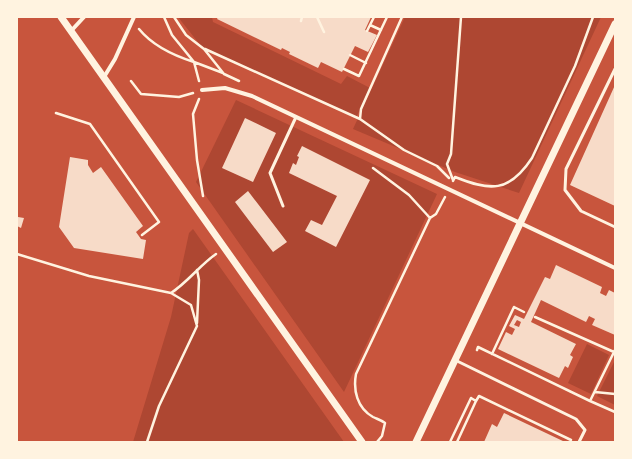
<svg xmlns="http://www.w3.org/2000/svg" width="632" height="459" font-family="'IBM Plex Sans',sans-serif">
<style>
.green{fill:#ae4732}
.building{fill:#f7dbc8;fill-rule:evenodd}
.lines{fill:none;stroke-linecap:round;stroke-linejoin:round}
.path{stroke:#fff3e0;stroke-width:2.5}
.service{stroke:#fff3e0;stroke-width:3}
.minor{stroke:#fff3e0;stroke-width:4}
.tertiary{stroke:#fff3e0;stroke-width:7}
</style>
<rect width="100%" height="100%" fill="#c8553d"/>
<path class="green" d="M178 17H212L213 22 341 84 347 76 370 88 356 118 201 46Z
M405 17H601L519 193 455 172 353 129Z
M236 100 437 194 344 392 196 182Z
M193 229 344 442H133L171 317 189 233Z
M587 344 609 355 591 394 568 383Z
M615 360V405L597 396Z"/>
<path class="building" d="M218 17H371L365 30 377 35 368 52 355 46 342 72 321 62 318 68 289 54 290 52 282 48 281 50 217 19Z
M615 85V206L570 185Z
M245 118 276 133 253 182 222 168Z
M302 146 370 180 336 247 305 231 311 220 322 225 337 196 289 173 293 163 296 165 299 157 297 156Z
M70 157 88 160V165L93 173 101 167 143 226 136 232 141 239 146 240 143 259 74 248 59 227Z
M248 191 287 242 273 252 235 202Z
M18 217 24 218 21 228 17 226Z
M556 265 602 287 600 293 606 296 609 290 615 293V335L592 325 595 319 589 316 586 322 541 300 531 322 576 344 570 355 573 357 568 368 565 366 559 378 498 349 506 332 512 335 515 329 509 326 515 315 524 319 545 277 550 279ZM517 320 521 322 519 327 514 325Z
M504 413 565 442H484L492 424 497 427Z"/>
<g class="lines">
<path class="path" d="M164 17 172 35 194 62 223 73
M174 17 186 35 204 49 224 74 239 81
M317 17 324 32
M301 21 302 17
M370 25 381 30
M139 29C152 45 175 56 194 62L199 81
M367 31 374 17
M205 49 360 119 404 150 437 166 449 178
M350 55 366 63
M344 69 359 76 387 17
M131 81 141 94 179 97 193 93
M199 99 193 114 197 160 203 196
M56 113 90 124 159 222 142 235
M360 119 361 109 402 17
M373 168 409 195 430 218
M453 180 447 164 451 154 461 17
M453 181 455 177C490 191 509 193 532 158L575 66 593 17
M17 254 89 276 171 293
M197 270 199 280 197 323
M535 317 614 352
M477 350 478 347 590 401 615 350
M492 354 514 307 524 312
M595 392 615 394
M476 401 479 396 571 440
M590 401 615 412
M147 442 159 406 197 326 191 305 171 293C188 282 200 265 216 254
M377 442 382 436 385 423C381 420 377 419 373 417 357 408 353 390 356 374L430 218 436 214 445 197
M450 442 471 398 476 401 457 442"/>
<path class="service" d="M615 69 566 169 565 190 581 211 615 227
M283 206 270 173 296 117
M455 360 576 419 585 430 579 442"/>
<path class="minor" d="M71 31 84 17
M104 77 115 59 134 17
M202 90 225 88 252 96 615 268"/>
<path class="tertiary" d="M61 17 362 442
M416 442 615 24"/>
</g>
<rect width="632" height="459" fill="none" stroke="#fff3e0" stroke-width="36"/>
</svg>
